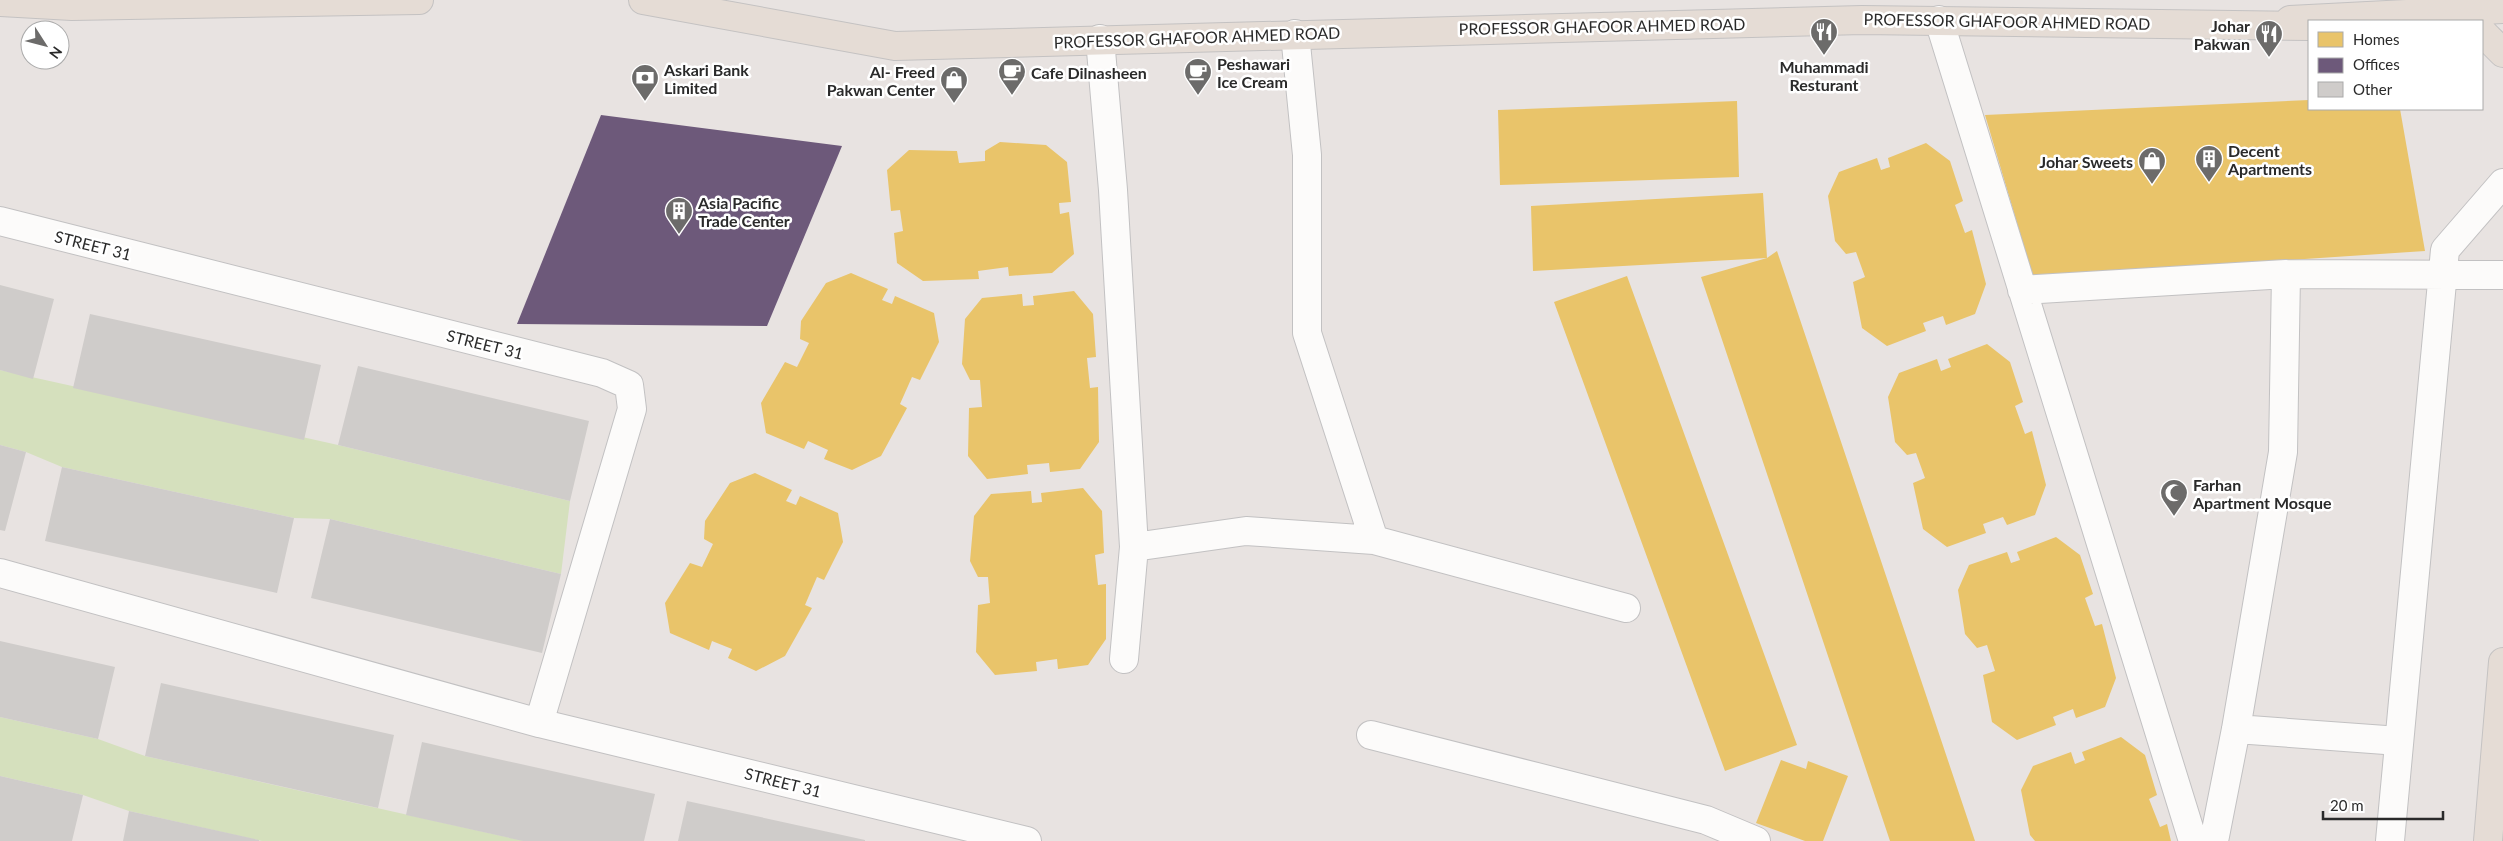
<svg xmlns="http://www.w3.org/2000/svg" width="2503" height="841" font-family="Lato,sans-serif">
<style>
.green{fill:#d5e0bd}
.homes{fill:#e9c46a}
.offices{fill:#6d597a}
.building{fill:#cfccca}
.lines{fill:none;stroke-linecap:round;stroke-linejoin:round}
.minor-casing{stroke:#c2c1c2;stroke-width:30}
.primary-casing{stroke:#c4c2c2;stroke-width:30}
.minor{stroke:#fcfbfa;stroke-width:28}
.primary{stroke:#e5dcd5;stroke-width:28}
.labels{text-anchor:middle;dominant-baseline:central;stroke-width:5;stroke-linejoin:round;paint-order:stroke}
.street-label{font-size:16px;fill:#2a2a2a;stroke:#fff}
.poi-label{font-size:16px;font-weight:bold;fill:#2a2a2a;stroke:#fff;text-anchor:start}
</style>
<rect width="100%" height="100%" fill="#e8e3e1"/>
<path class="green" d="M0 370 338 445 570 501 561 574 330 519 294 518 62 467 26 452 0 445Z
M0 717 98 739 145 756 525 841H262L129 811 83 795 0 776Z"/>
<path class="homes" d="M2309 100V109H2400L2425 251 2033 277 1985 115Z
M1737 101 1739 177 1500 185 1498 110Z
M1000 142 1046 145 1067 162 1071 202 1059 203 1060 214 1069 212 1074 254 1052 273 1009 276 1008 267 978 271 979 279 923 281 897 263 894 233 903 231 900 210 891 211 887 170 909 150 957 151 959 163 985 161V151Z
M1926 143 1950 161 1963 201 1955 205 1965 233 1972 230 1986 284 1975 314 1946 325 1943 316 1923 323 1926 331 1887 346 1862 328 1853 282 1865 277 1856 252 1846 254 1835 241 1828 196 1839 172 1877 158 1881 170 1890 167 1888 158Z
M1763 193 1767 258 1777 251 1975 841H1890L1701 277 1767 258 1533 271 1531 206Z
M851 273 888 289 882 300 892 304 895 296 934 313 939 342 920 380 912 377 900 404 907 408 881 456 852 470 824 459 828 450 808 441 804 449 766 433 761 403 785 362 797 367 809 343 800 339 801 321 826 283Z
M1627 276 1797 745 1725 771 1554 302Z
M1074 291 1093 314 1096 357 1087 358 1090 388 1098 387 1099 442 1080 469 1050 472 1049 463 1027 465 1028 474 987 479 968 456 969 408 982 407 980 380H970L962 364 965 319 982 298 1022 294 1023 306 1034 305 1033 296Z
M1987 344 2010 362 2023 402 2015 406 2025 434 2032 431 2046 485 2035 515 2007 525 2003 517 1983 524 1986 533 1947 547 1923 529 1913 483 1925 478 1916 453 1907 455 1895 442 1888 397 1899 373 1937 359 1941 371 1951 367 1948 359Z
M755 473 792 490 786 501 796 505 800 496 838 513 843 542 824 580 817 577 805 605 812 608 785 656 756 671 728 658 732 649 712 641 709 650 670 633 665 603 690 563 702 567 713 544 704 539 705 521 730 483Z
M1083 488 1102 511 1104 553 1095 555 1098 585 1106 584V639L1088 665 1058 669 1057 659 1036 662 1037 671 995 675 976 652 978 605 990 603 988 577H978L970 561 974 516 991 494 1031 491 1032 503 1042 502 1041 493Z
M2056 537 2080 555 2093 594 2085 598 2095 626 2102 624 2116 678 2105 707 2076 718 2073 709 2053 717 2056 725 2017 740 1992 722 1983 675 1995 671 1987 645 1977 648 1965 634 1958 590 1969 565 2007 552 2011 563 2020 560 2017 552Z
M2121 737 2145 755 2157 795 2149 799 2160 827 2167 824 2171 841H2035L2030 835 2021 790 2033 766 2071 752 2075 764 2085 760 2082 752Z
M1781 760 1806 769 1808 761 1848 776 1823 841H1805L1756 823Z"/>
<path class="offices" d="M601 115 842 146 767 326 517 324Z"/>
<path class="building" d="M0 285 54 299 33 379 0 370Z
M90 314 321 365 304 440 73 388Z
M358 366 589 421 570 501 338 445Z
M0 445 26 452 5 531 0 530Z
M62 467 294 518 277 593 45 541Z
M330 519 561 574 542 653 311 598Z
M0 641 115 667 98 739 0 717Z
M161 683 394 735 378 808 145 756Z
M422 742 655 794 644 841H523L406 815Z
M0 776 83 795 72 841H0Z
M687 801 865 840V841H678Z
M129 811 259 840V841H123Z"/>
<g class="lines">
<defs>
<path id="minor" d="M1939 20 2193 841
M1100 39 1113 190 1134 547 1246 531 1374 540 1307 333V155L1295 34
M0 221 602 373 629 385 632 409 539 723
M2286 274 2503 275
M2022 290 2286 274 2283 452 2236 729 2214 841
M1374 540 1626 608
M0 573 539 723 1027 841
M1124 659 1134 547
M2236 729 2399 741
M1371 735 1706 820 1756 841
M2390 841 2445 250 2503 183"/>
<path id="primary" d="M643 0 895 46 1862 20 2309 26
M0 2 72 6 419 0
M2290 20 2503 9
M2482 32 2503 53
M2488 841 2503 662"/>
</defs>
<use href="#minor" class="minor-casing"/>
<use href="#primary" class="primary-casing"/>
<use href="#minor" class="minor"/>
<use href="#primary" class="primary"/>
</g>
<defs>
<symbol id="restaurant-pin" viewBox="-11 -11 22 30"><path d="M0 17L-7.5 6A9.5 9.5 0 1 1 7.5 6Z" fill="#6c6b6a" stroke="#fff"/><path d="M-5-6h1v4h1v-4h1v4h1v-4h1v5L-1.5 .5V6h-2V.5L-5-1ZM5-6V6H3V1.5H1.5Q1.5-4 5-6Z" fill="#fff"/></symbol>
<symbol id="cafe-pin" viewBox="-11 -11 22 30"><path d="M0 17L-7.5 6A9.5 9.5 0 1 1 7.5 6Z" fill="#6c6b6a" stroke="#fff"/><path d="M-5.5-4.5H6V0H3Q3 3.5 0 3.5H-2.5Q-5.5 3.5-5.5 0ZM3-3.2v2h1.7v-2ZM-6 4.5H4V6H-6Z" fill="#fff"/></symbol>
<symbol id="bank-pin" viewBox="-11 -11 22 30"><path d="M0 17L-7.5 6A9.5 9.5 0 1 1 7.5 6Z" fill="#6c6b6a" stroke="#fff"/><path d="M-6-4H6V4H-6ZM0-2.3a2.3 2.3 0 1 0 0 4.6a2.3 2.3 0 1 0 0-4.6Z" fill="#fff"/></symbol>
<symbol id="shop-pin" viewBox="-11 -11 22 30"><path d="M0 17L-7.5 6A9.5 9.5 0 1 1 7.5 6Z" fill="#6c6b6a" stroke="#fff"/><path d="M-5-2.5h2.3a2.7 3.5 0 0 1 5.4 0H5L5.5 6h-11ZM-1.5-2.5h3a1.5 2.3 0 0 0-3 0Z" fill="#fff"/></symbol>
<symbol id="building-pin" viewBox="-11 -11 22 30"><path d="M0 17L-7.5 6A9.5 9.5 0 1 1 7.5 6Z" fill="#6c6b6a" stroke="#fff"/><path d="M-4-6H4V6H1V3H-1V6H-4ZM-2.5-4.3h1.7v1.8h-1.7ZM.8-4.3h1.7v1.8H.8ZM-2.5-1h1.7V.8h-1.7ZM.8-1h1.7V.8H.8Z" fill="#fff"/></symbol>
<symbol id="mosque-pin" viewBox="-11 -11 22 30"><path d="M0 17L-7.5 6A9.5 9.5 0 1 1 7.5 6Z" fill="#6c6b6a" stroke="#fff"/><path d="M3.5-4.9A6 6 0 1 0 3.5 4.9A5 5 0 1 1 3.5-4.9Z" fill="#fff"/></symbol>
</defs>
<g fill-rule="evenodd">
<use href="#restaurant-pin" x="1808" y="16" width="32" height="43"/>
<use href="#restaurant-pin" x="2253" y="18" width="32" height="43"/>
<use href="#cafe-pin" x="996" y="56" width="32" height="43"/>
<use href="#cafe-pin" x="1182" y="56" width="32" height="43"/>
<use href="#bank-pin" x="629" y="62" width="32" height="43"/>
<use href="#shop-pin" x="938" y="64" width="32" height="43"/>
<use href="#building-pin" x="2193" y="143" width="32" height="43"/>
<use href="#shop-pin" x="2136" y="145" width="32" height="43"/>
<use href="#building-pin" x="663" y="195" width="32" height="43"/>
<use href="#mosque-pin" x="2158" y="477" width="32" height="43"/>
</g>
<g class="labels">
<g class="street-label">
<text transform="translate(2007 21) rotate(1)">PROFESSOR GHAFOOR AHMED ROAD</text>
<text transform="translate(1602 26) rotate(-1)">PROFESSOR GHAFOOR AHMED ROAD</text>
<text transform="translate(1197 37) rotate(-2)">PROFESSOR GHAFOOR AHMED ROAD</text>
<text transform="translate(93 245) rotate(14)">STREET 31</text>
<text transform="translate(485 344) rotate(14)">STREET 31</text>
<text transform="translate(783 782) rotate(14)">STREET 31</text>
</g>
<g class="poi-label">
<text x="2250" y="25" text-anchor="end">Johar<tspan x="2250" dy="18">Pakwan</tspan></text>
<text x="1217" y="63">Peshawari<tspan x="1217" dy="18">Ice Cream</tspan></text>
<text x="1824" y="66" text-anchor="middle">Muhammadi<tspan x="1824" dy="18">Resturant</tspan></text>
<text x="664" y="69">Askari Bank<tspan x="664" dy="18">Limited</tspan></text>
<text x="935" y="71" text-anchor="end">Al- Freed<tspan x="935" dy="18">Pakwan Center</tspan></text>
<text x="1031" y="72">Cafe Dilnasheen</text>
<text x="2228" y="150">Decent<tspan x="2228" dy="18">Apartments</tspan></text>
<text x="2133" y="161" text-anchor="end">Johar Sweets</text>
<text x="698" y="202">Asia Pacific<tspan x="698" dy="18">Trade Center</tspan></text>
<text x="2193" y="484">Farhan<tspan x="2193" dy="18">Apartment Mosque</tspan></text>
</g>
</g>
<rect x="2308" y="20" width="175" height="90" fill="#ffffff" stroke="#aaaaaa"/>
<rect x="2318" y="32" width="25" height="15" fill="#e9c46a" stroke="#aaaaaa"/>
<text x="2353" y="45" font-size="15" fill="#2a2a2a">Homes</text>
<rect x="2318" y="58" width="25" height="15" fill="#6d597a" stroke="#aaaaaa"/>
<text x="2353" y="70" font-size="15" fill="#2a2a2a">Offices</text>
<rect x="2318" y="82" width="25" height="15" fill="#cfccca" stroke="#aaaaaa"/>
<text x="2353" y="95" font-size="15" fill="#2a2a2a">Other</text>
<g transform="translate(45 45) rotate(126)"><circle r="24" fill="#ffffff" stroke="#aaaaaa"/>
<path d="M0-4L9 19L0 12L-9 19Z" fill="#6c6b6a"/>
<text y="-8" font-size="14" font-weight="bold" text-anchor="middle" fill="#2a2a2a">N</text>
</g>
<path d="M2323 811v8h120v-8" fill="none" stroke="#2a2a2a" stroke-width="2.5"/>
<text x="2330" y="811" font-size="15" fill="#2a2a2a" stroke="#ffffff" stroke-width="4" paint-order="stroke">20 m</text>
</svg>
